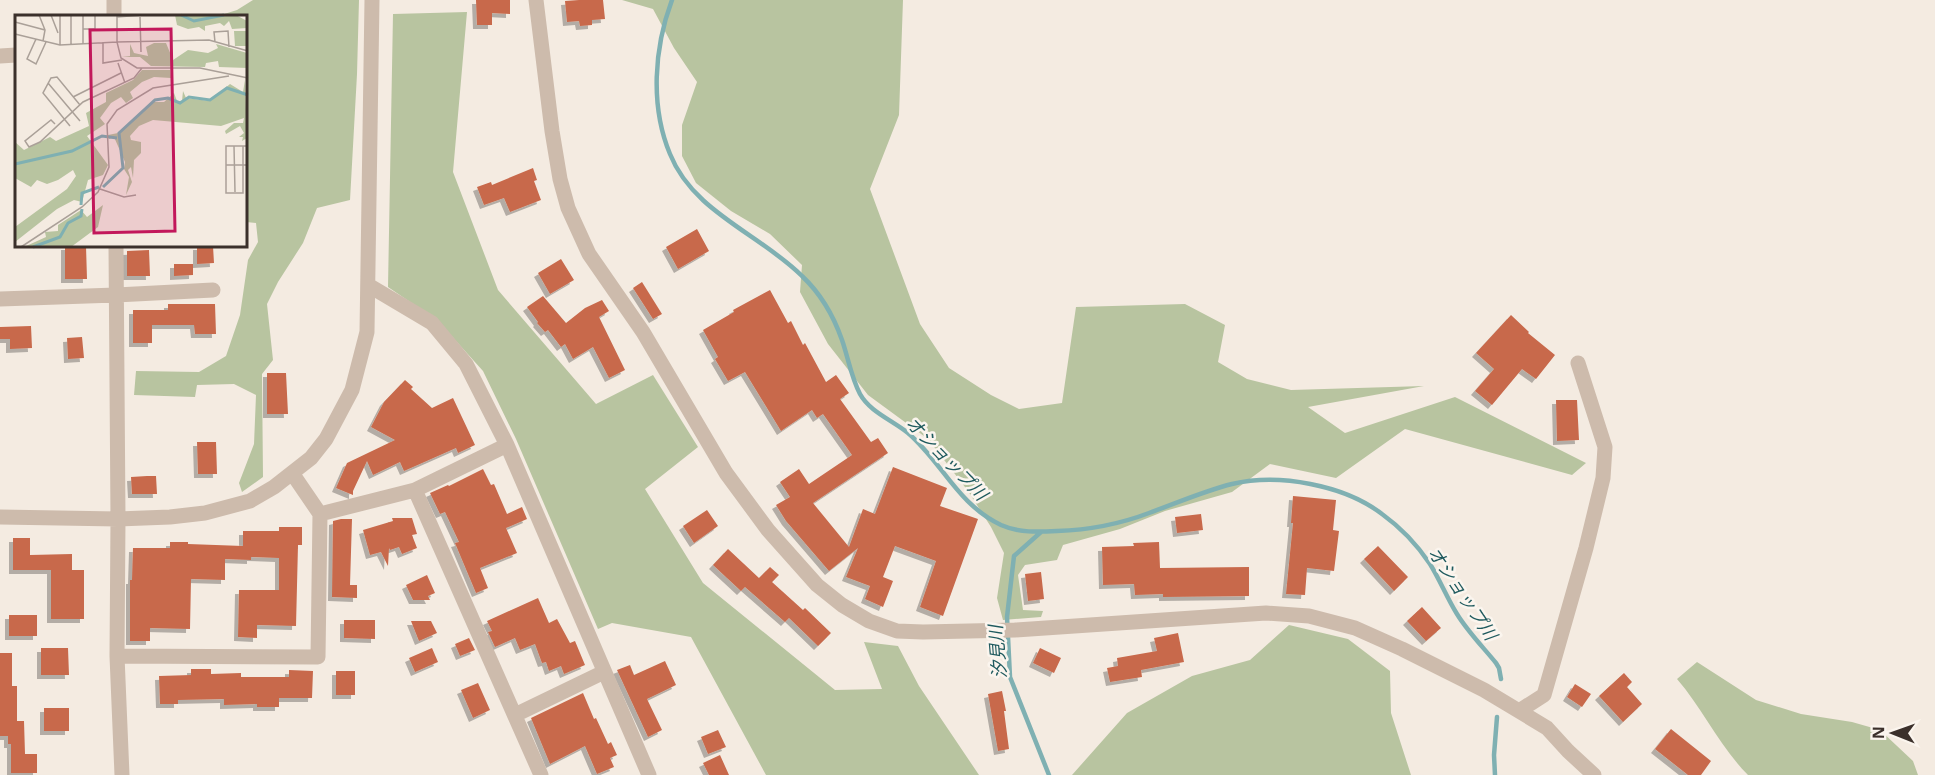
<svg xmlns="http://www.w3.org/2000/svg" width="1935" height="775" font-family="'Noto Sans','Noto Sans JP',sans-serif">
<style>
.green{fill:#b8c4a0}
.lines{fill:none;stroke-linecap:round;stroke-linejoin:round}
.stream{stroke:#7fb0b2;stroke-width:4.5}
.building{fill:#c8694b;filter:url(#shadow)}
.minor{stroke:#cdbbac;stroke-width:15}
.labels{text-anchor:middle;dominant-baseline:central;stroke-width:5;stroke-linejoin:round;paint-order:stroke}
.water-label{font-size:18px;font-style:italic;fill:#1f5a5e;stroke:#fbf5ee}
.inset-river{fill:none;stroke:#7fb0b2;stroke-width:3}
.inset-road{fill:none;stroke:#aaa098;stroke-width:1.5}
.view{fill:#c2185b;fill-opacity:0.15;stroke:#c2185b;stroke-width:3}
.inset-edge{fill:none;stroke:#3b302b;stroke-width:3}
</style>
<defs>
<filter id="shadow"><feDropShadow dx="-4" dy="4" stdDeviation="0" flood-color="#0004"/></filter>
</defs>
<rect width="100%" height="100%" fill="#f4ebe1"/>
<path class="green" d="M253 0H359L357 74 350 200 317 208 303 243 278 282 267 304 273 360 262 374 263 477 242 492 239 483 254 444 256 395 234 384 197 385 195 397 134 395 136 371 199 372 226 356 240 315 248 260 258 242 256 223 246 222V16H218L237 10Z
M622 0H903L899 115 870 189 920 324 949 368 991 395 1019 409 1062 403 1076 307 1185 304 1225 325 1218 362 1247 379 1291 390 1424 386 1308 407 1345 433 1455 397 1586 463 1572 475 1405 429 1336 478 1270 464 1232 492 1165 511 1120 529 1063 545 1057 560 1025 565 1018 575 1023 610 1043 611 1041 617 1003 620 997 598 1004 553 991 527 968 491 928 439 868 395 828 344 800 292 802 265 770 234 731 211 696 183 682 156V125L697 82 674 48 653 9Z
M467 12 453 172 498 290 596 404 653 375 698 447 645 489 703 583 835 690 882 689 864 642 898 646 919 686 979 775H766L691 637 612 623 598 629 516 439 483 371 438 321 388 287 393 14Z
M1289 625 1348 639 1390 671 1391 713 1411 775H1072L1127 713 1192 676 1250 660Z
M1697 662 1756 700 1801 714 1852 722 1880 730 1913 761 1918 775H1748C1720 747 1703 709 1677 679Z"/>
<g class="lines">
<path class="stream" d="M672 0C654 48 650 106 670 154 693 212 760 234 802 276 820 293 834 317 842 340 848 357 851 377 860 394 870 412 892 420 908 433 942 462 957 504 1001 525 1019 533 1038 532 1057 531 1088 530 1120 524 1149 513 1177 503 1204 491 1232 484 1279 473 1344 485 1382 514 1400 527 1418 546 1430 564 1440 580 1447 598 1457 614 1468 632 1483 647 1496 663L1499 668 1501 679
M1041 532 1014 556 1007 617 1010 677 1049 775
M1495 775 1494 755 1497 717"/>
</g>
<path class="building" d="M476 0H510V14L492 13V25H477Z
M579 0H603L605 19 592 20V25L580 26 579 21 567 22 565 1Z
M533 168 537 180 534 181 541 200 510 212 504 198 484 205 477 187 491 182 492 185Z
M697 229 709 251 678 269 666 247Z
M65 246H86L87 279H65Z
M197 246H213L214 263 197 264Z
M149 250 150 276H127V251Z
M561 259 574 280 550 294 538 273Z
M174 264H193V275L174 276Z
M642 282 662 314 653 319 633 288Z
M770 290 788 323 791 321 803 345 805 343 826 382 836 375 849 393 840 399 871 442 878 438 888 453 813 503 849 547 863 509 875 514 893 467 947 488 940 506 978 519 943 616 920 607 936 561 895 546 883 577 893 581 883 607 865 599 870 586 846 577 858 548 829 571 786 521 776 505 790 497 780 482 799 469 809 484 852 455 823 414 817 418 812 410 781 431 745 372 728 381 715 359 718 357 703 330 734 312 733 310Z
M543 296 566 323 585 308 602 300 609 311 599 317 625 370 609 378 593 347 573 359 565 344 561 347 548 330 545 332 537 323 538 322 527 307Z
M168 304H215L216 334H195L194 325H152V343H133V310H168Z
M1511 315 1529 332 1528 333 1555 355 1536 379 1522 369 1492 405 1475 391 1494 369 1476 353Z
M31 326 32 348 10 349V339H0V327Z
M82 337 84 358 68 359 67 338Z
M267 373H286L288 414H267Z
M405 380 413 387 411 389 432 408 453 398 475 445 458 453 456 448 404 471 400 462 373 475 367 461 353 491V495L336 488 347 463 395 440 371 427 384 402Z
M1556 400H1577L1579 440 1557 441Z
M197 442H216L217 474H198Z
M483 469 491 485 494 484 507 514 522 507 527 519 506 528 517 553 480 568 488 588 476 593 455 543 459 542 445 512 440 514 430 493 448 485 449 486Z
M147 476H156L157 494H132L131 477Z
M1293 496 1336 500 1333 530 1339 531 1334 571 1307 568 1305 595 1286 594 1293 523H1291Z
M707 510 718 526 694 543 683 526Z
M1201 514 1203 530 1177 533 1175 517Z
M392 518H412L417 534 412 535 417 548 402 554 399 547 390 550 389 548 388 566 381 552 370 555 363 530 393 521Z
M341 519H352L350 585H357V598L332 597 333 521Z
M279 527H302V545H298L296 626 257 625V638L238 637 239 590H279V558L251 557V560L225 559V580L191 579 190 629 150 628V641H130V580H132L133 548H170V542H188V544L243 546V531H279Z
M13 538H30V555L72 554V570H84V619H51V570H13Z
M1159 542 1160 568 1249 567V596L1163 597V594L1135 595 1134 584 1103 585 1102 547 1134 546 1133 543Z
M1378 546 1408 577 1394 591 1364 559Z
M728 549 759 578 770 567 779 575 772 582 803 610 805 608 831 633 818 646 789 618 785 622 745 587 741 591 713 565Z
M1041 572 1044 599 1028 601 1025 574Z
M427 575 435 593 428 596 430 600H413L406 585Z
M538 598 549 623 557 619 570 643 575 641 585 665 564 674 561 666 549 671 546 662 542 663 535 644 520 650 515 638 495 647 488 632 492 631 487 621Z
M1422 607 1441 628 1426 641 1407 621Z
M9 615H37V636H9Z
M344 620H375V639L344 638Z
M411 621H431L437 633 419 641Z
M1178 633 1184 662 1141 670 1142 677 1110 682 1107 668 1118 666 1117 658 1157 651 1154 638Z
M469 638 475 650 460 656 455 644Z
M41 648H68L69 675H41Z
M432 648 438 662 415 672 409 658Z
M1040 648 1061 658 1054 673 1033 663Z
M0 653H12V686H17V721H24L25 754H37V773H11V744H8V736H0Z
M665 661 676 685 647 699 662 730 648 737 617 670 630 665 634 675Z
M191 669H211V674L241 673V677H289V670L313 671 312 698H279V707H257V704L224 705V699L178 700V704H160L159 676 191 675Z
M336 671H355V695H336Z
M1624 673 1632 682 1627 687 1642 704 1623 722 1599 696Z
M478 683 490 710 473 718 461 690Z
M1575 684 1591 694 1582 707 1567 697Z
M1002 691 1006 711H1004L1009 749 998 751 988 694Z
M583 693 594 719 596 718 608 744 611 742 617 755 610 758 614 767 597 774 585 746 550 764 531 718Z
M44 708H69V731H44Z
M1671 729 1711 761 1701 775H1688L1655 749Z
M718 730 726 747 708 754 701 737Z
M720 755 729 775H709L703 763Z"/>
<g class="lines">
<path class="minor" d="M114 0V16
M536 0 552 131 560 179 568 208 589 254 643 332 726 473 768 530 817 585 842 605 869 621 897 631 923 632 1015 630 1266 613 1309 616 1355 628 1402 649 1484 690 1547 728 1568 751 1594 775
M0 56 16 55
M368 285 432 323 466 364 507 445 649 775
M0 299 116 295 213 290
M415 490 541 775
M320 514 415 490 507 445
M0 517 118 519 116 246
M117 656 318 657 320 514 292 473
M1519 711 1544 695 1586 548 1603 478 1605 447 1578 363
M515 715 604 672
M122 775 117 656 118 519 170 517 205 513 250 501 274 487 311 458 326 439 352 390 367 332 372 0"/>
</g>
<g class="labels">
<g class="water-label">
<text transform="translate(947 458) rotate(46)">オショップ川</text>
<text transform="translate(1463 593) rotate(56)">オショップ川</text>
<text transform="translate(997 652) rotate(-95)">汐見川</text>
</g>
</g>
<g transform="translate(15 15)">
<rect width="232" height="232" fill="#f4ebe1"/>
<path d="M160 0H221L232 6V13L217 14 214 6 209 11 205 8 190 11V16L184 12 173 14 162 10ZM219 16H232V31H220ZM139 28H151L158 45 173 35 193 38 203 33 201 29 232 38V53L204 52 203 46 191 48 190 52 136 51 125 42H107L115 41V29L119 38 133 41 131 32ZM127 55H155L156 63 139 62 127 67 115 77 118 83 111 88 106 82 96 88 85 103 90 109 72 121 93 150 88 160 73 165 67 187 59 185 42 194 0 227V212L52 174 61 161 58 155 43 165 32 169 22 165 16 172 0 163V127L9 135 35 122 41 126 74 111 71 98 91 87V78L118 65ZM230 65 232 123 227 126 228 122H224L229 118 225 111 211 119 210 116 219 108H228L229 103 206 111 138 105 124 111 115 121 116 125 126 127V138L119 145 118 163 116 152 113 155 117 167 111 180 114 162 109 154 110 147 99 122 94 124 93 120 103 118 138 87H149L159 78 162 86H167L168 76 171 83 195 86 215 69 228 77ZM88 190 83 212 56 232H9L31 222 30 217 43 216V210L66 195 72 202Z" fill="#b8c4a0"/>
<path class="inset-river" d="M166 0 179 6 209 0M0 149 57 136 87 121 102 123M88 172 108 153 104 118 140 85 153 83 165 88 174 82 195 85 212 73 233 80M66 190 67 178 84 172M18 232 45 222 53 208 66 201 67 194"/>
<path class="inset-road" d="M24 0 30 15 28 26M36 0 43 18M45 0V30M56 0V29M68 0V29M102 0V27L194 25 233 36M102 2 127 0M125 2 126 37M0 7 30 15M68 14H80V0M0 19 45 30 102 27 106 43 122 53H185L233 63M21 24 12 44 21 49 31 27M88 27V48L107 45M200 27 199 17 213 16 214 32M103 48 110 68M33 68 65 106M58 82 106 58M40 109 36 105 10 126 14 132 25 127 68 87 119 63 127 53M55 111 28 78 36 63 42 62 65 90M219 131 220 177M228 131V178H211V131H233M211 150H233M85 174 109 182 121 180M6 232 67 192 83 177 94 152 92 109 102 95 138 73 214 61"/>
<path class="view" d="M156 14 160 216 79 218 75 15Z"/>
<rect width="232" height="232" class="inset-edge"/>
</g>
<g transform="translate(1893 733) rotate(271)" stroke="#fbf5ee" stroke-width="4.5" paint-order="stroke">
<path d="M0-4.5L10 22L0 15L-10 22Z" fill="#3b302b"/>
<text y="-9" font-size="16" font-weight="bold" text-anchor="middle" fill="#3b302b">N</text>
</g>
</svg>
